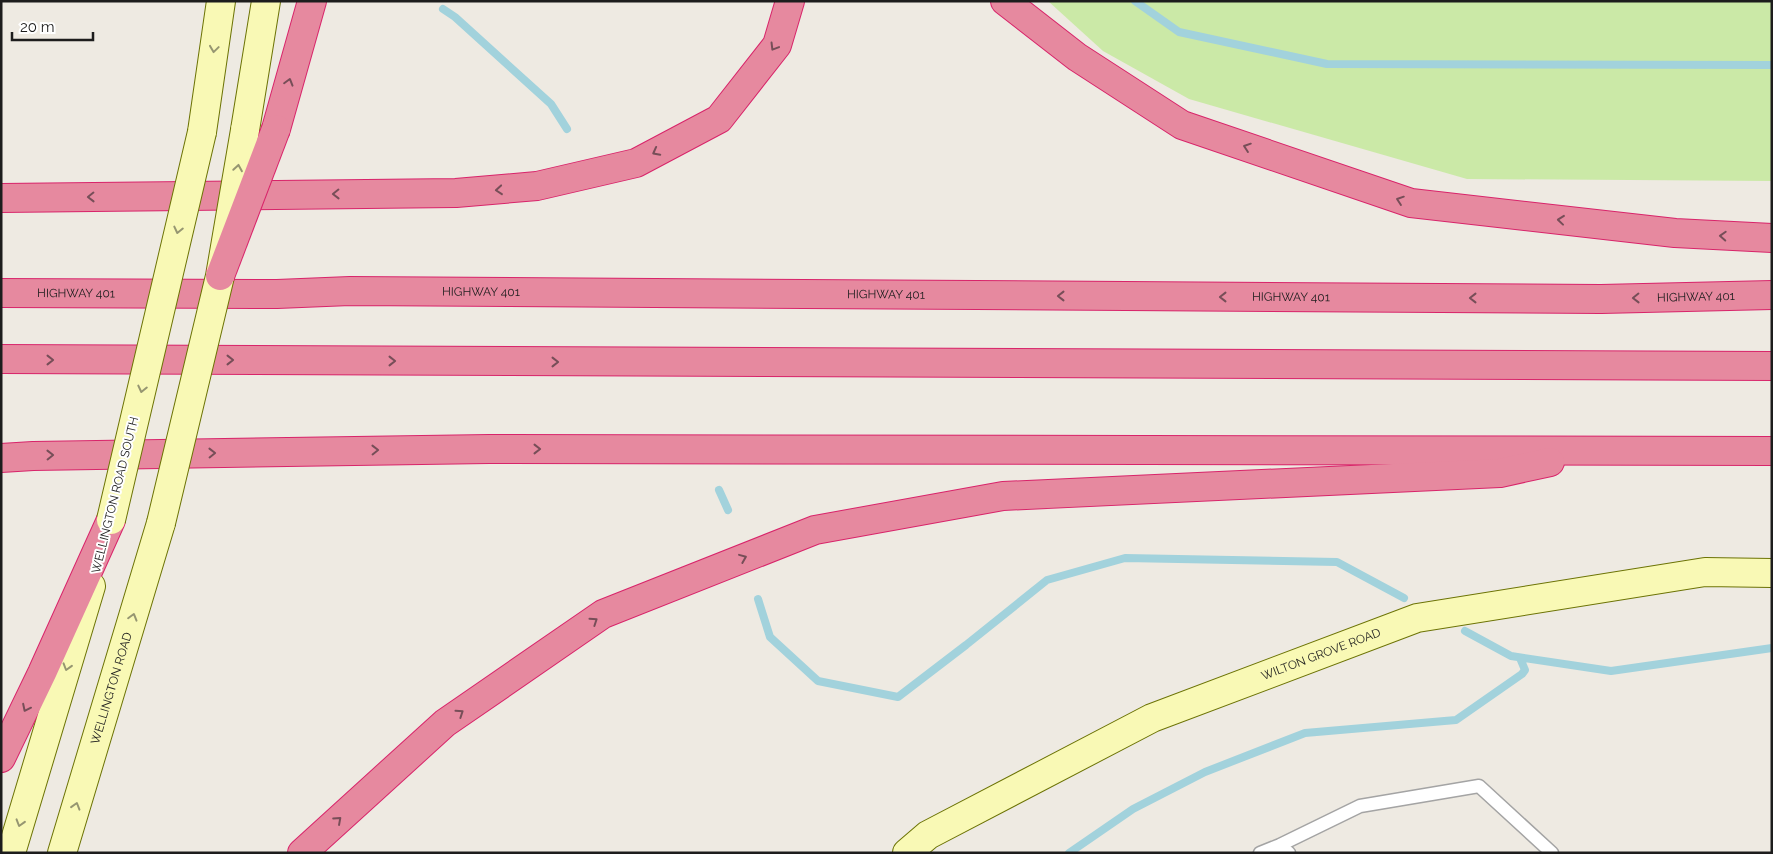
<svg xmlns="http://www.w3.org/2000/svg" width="1773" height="854" font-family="Raleway,sans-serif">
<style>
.grass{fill:#cbe9a7}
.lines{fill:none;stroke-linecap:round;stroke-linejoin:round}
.stream{stroke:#a2d2dc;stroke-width:8}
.lane-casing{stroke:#a4a4a4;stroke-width:15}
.secondary-casing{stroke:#6c7305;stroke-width:30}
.highway-casing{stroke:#d8246a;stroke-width:30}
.lane{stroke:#fff;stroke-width:12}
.secondary{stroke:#f9f9b5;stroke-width:28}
.highway{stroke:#e6899f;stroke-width:28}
.secondary-bridge-casing{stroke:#6c7305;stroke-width:30;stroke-linecap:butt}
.highway-bridge-casing{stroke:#d8246a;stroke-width:30;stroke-linecap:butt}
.secondary-bridge{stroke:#f9f9b5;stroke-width:28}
.highway-bridge{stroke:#e6899f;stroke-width:28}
.oneway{stroke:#774e58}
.oneway2{stroke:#969671}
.labels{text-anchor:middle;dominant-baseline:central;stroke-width:4;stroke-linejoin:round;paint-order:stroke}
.street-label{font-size:12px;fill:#1d1d1d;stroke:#fff}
</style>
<rect width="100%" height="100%" fill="#eeeae2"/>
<path class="grass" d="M1048 1H1772V181L1467 179 1189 99 1103 51Z"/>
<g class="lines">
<path class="stream" d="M1135 1 1179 32 1327 64 1772 65
M443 9 455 17 551 104 567 129
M719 490 728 510
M758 599 770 637 818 681 898 697 966 645 1047 580 1125 558 1337 562 1404 598
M1465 631 1511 656 1611 671 1772 648
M1069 853 1133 809 1205 772 1305 733 1456 720 1522 674 1525 670 1520 658"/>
<defs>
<path id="lane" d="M1280 845 1360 806 1479 786 1552 853
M1260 853 1280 845 1289 853"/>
<g id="secondary">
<path d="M245 130 266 1"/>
<path d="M202 132 221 1"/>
<path d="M11 853 91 586"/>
<path id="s1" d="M62 853 161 523"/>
<path id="s2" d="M907 853 928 835 1152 718 1417 618 1705 572 1772 573"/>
</g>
<g id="highway">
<path d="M1005 1 1077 57 1182 125 1411 203 1675 233 1772 238"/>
<path d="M276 129 312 1"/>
<path d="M1 198 456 193 537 186 636 163 719 119 777 45 790 1"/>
<path id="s3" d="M1 293 277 294 350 291 1601 299 1772 295"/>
<path d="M1 359 1772 366"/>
<path d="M1 458 33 456 489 449 1772 451"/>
<path d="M1 758 42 673 111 520"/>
<path d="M302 853 445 723 603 614 815 530 1003 496 1500 473 1550 462"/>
</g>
</defs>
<use href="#lane" class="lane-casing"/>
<use href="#secondary" class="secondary-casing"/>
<use href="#highway" class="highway-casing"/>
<use href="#lane" class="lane"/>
<use href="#secondary" class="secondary"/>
<use href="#highway" class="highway"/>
<defs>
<path id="secondary-bridge" d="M111 520 202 132
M161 523 220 276 245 130"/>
<path id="highway-bridge" d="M220 276 276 129"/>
</defs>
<use href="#secondary-bridge" class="secondary-bridge-casing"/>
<use href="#highway-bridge" class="highway-bridge-casing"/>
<use href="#secondary-bridge" class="secondary-bridge"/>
<use href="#highway-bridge" class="highway-bridge"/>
</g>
<defs><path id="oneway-chevron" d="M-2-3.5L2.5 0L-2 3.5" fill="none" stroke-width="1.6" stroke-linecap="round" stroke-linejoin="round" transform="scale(1.25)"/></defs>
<g class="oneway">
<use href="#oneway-chevron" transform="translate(774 47) rotate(121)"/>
<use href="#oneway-chevron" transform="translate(289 82) rotate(-74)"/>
<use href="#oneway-chevron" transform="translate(1247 147) rotate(-161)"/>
<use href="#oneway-chevron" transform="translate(656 152) rotate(152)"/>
<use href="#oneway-chevron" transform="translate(499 190) rotate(175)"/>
<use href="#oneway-chevron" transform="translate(336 194) rotate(179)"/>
<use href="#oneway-chevron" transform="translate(91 197) rotate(179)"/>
<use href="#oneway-chevron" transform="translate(1400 200) rotate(-161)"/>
<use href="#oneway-chevron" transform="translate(1561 220) rotate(-174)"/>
<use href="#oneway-chevron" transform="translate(1723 236) rotate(-177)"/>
<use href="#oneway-chevron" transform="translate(1061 296) rotate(-180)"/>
<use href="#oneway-chevron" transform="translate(1223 297) rotate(-180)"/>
<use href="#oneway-chevron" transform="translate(1473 298) rotate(-180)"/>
<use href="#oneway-chevron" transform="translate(1636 298) rotate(179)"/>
<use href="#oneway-chevron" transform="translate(50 360)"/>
<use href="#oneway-chevron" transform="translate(230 360)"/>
<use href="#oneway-chevron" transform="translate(392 361)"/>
<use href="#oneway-chevron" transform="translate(555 362)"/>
<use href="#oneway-chevron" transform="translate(537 449)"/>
<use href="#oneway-chevron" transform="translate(375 450) rotate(-1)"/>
<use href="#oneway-chevron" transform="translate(212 453) rotate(-1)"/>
<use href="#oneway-chevron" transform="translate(50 455) rotate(-1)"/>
<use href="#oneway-chevron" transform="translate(743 558) rotate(-22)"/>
<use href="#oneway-chevron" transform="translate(594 621) rotate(-34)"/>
<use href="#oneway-chevron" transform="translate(26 708) rotate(116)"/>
<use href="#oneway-chevron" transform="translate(460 713) rotate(-34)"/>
<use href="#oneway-chevron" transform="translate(338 820) rotate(-42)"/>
</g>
<g class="oneway2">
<use href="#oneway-chevron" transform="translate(214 49) rotate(98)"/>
<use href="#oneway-chevron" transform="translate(238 168) rotate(-81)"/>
<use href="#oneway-chevron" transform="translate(178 230) rotate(103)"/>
<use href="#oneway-chevron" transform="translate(142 389) rotate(103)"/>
<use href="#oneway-chevron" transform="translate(133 617) rotate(-74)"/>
<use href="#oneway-chevron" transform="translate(67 667) rotate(107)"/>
<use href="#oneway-chevron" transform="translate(76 806) rotate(-73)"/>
<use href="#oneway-chevron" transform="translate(20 823) rotate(107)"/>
</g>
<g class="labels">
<g class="street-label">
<text stroke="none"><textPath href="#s3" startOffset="480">HIGHWAY 401</textPath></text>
<text stroke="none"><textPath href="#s3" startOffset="75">HIGHWAY 401</textPath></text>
<text stroke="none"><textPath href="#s3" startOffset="885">HIGHWAY 401</textPath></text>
<text stroke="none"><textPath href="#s3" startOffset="1290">HIGHWAY 401</textPath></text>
<text stroke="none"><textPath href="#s3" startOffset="1695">HIGHWAY 401</textPath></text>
<text transform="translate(115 495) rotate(-76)">WELLINGTON ROAD SOUTH</text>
<text stroke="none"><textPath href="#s2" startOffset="461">WILTON GROVE ROAD</textPath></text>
<text stroke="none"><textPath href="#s1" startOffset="172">WELLINGTON ROAD</textPath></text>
</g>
</g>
<rect width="1773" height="854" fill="none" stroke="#1d1d1d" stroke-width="5"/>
<path d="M12 32v8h81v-8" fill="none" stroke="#1d1d1d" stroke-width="2.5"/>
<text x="20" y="32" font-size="15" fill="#1d1d1d" stroke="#ffffff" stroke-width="4" paint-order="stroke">20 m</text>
</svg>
